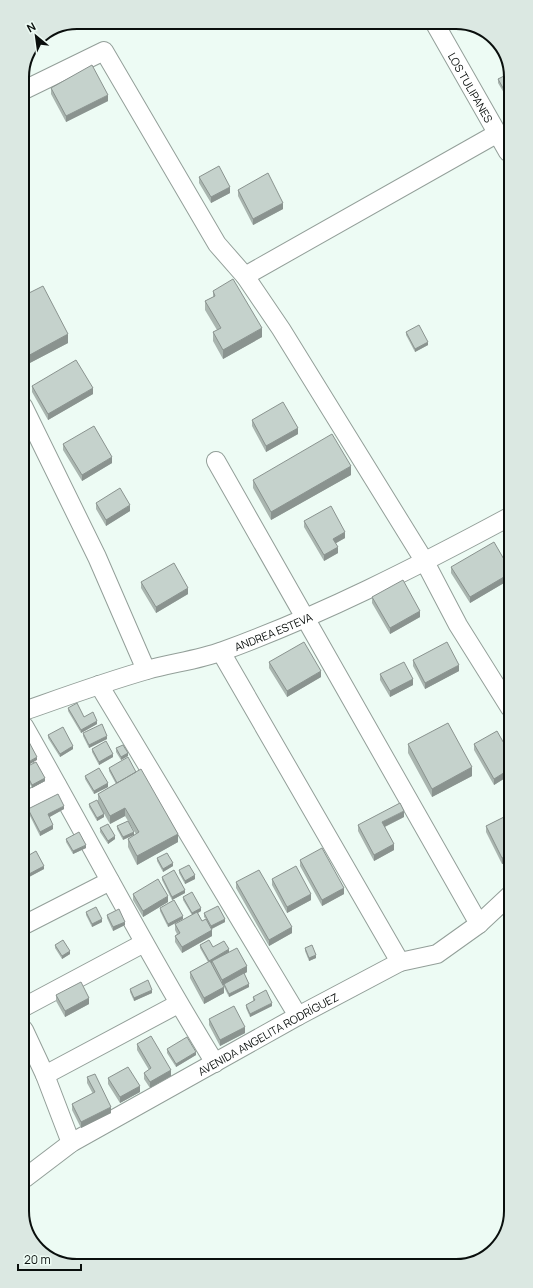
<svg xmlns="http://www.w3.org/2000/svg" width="533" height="1288" font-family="Manrope,sans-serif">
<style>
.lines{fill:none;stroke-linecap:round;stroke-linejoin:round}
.minor-casing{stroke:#939f99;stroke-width:20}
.minor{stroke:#fff;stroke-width:18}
.wall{fill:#a9b5af}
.shaded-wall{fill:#8a938f}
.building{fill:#c5d2cc;stroke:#8a938f}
.labels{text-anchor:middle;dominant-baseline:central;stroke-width:4;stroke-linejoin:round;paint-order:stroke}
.street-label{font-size:11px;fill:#0a0f0d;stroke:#edfbf4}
.rim{fill:none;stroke:#0a0f0d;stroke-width:2}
</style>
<rect width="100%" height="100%" fill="#edfbf4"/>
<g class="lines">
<defs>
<g id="minor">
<path id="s1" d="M434 22 508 152"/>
<path d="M22 91 104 51 217 244 245 276 281 329 425 562 458 625 510 708"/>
<path d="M245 276 498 133"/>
<path d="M23 406 97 557 146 670"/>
<path d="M216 461 479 924"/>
<path d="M221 652 400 962"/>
<path d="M99 685 298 1016"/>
<path id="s2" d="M24 711C64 697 105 682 147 670 172 663 198 660 223 651 322 615 416 567 509 517"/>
<path d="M24 726C88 838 147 953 215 1063"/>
<path d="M24 802 57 785"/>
<path d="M24 925 110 881"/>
<path d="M24 1007 144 943"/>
<path d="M24 1030 45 1075 71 1143"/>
<path d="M45 1075 178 1004"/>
<path id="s3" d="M25 1178 71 1143 298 1016 400 962 437 954 479 924 510 895"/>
</g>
</defs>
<use href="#minor" class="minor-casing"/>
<use href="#minor" class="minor"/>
</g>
<path class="wall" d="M508 74 507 98 498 83V79Z
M51 88 108 101 66 122 51 94Z
M199 177 230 193 211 203 199 183Z
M238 190 283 209 253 225 238 196Z
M213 291 262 337 223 359 213 341V332L217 330 205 310V301L213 297Z
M23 296 68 343 26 365 23 359V314H24L23 311Z
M406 332 428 345 415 352 406 335Z
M32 386 93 394 48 420 32 392Z
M252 420 298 434 266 452 252 426Z
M63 444 112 463 82 481 63 450Z
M351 475 271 520 253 488V480Z
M96 503 130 511 106 526 96 509Z
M304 521 345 538 335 543 338 553 324 561 304 527Z
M451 567 509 568V595L504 585V583L470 603 451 573Z
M141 582 188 594 156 613 141 588Z
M372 597 420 617 390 634 372 603Z
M413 660 459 671 425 689 413 666Z
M269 662 321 677 287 697 269 668Z
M380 674 413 685 390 697 380 680Z
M68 708 84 717 97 724 81 733 68 711Z
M83 733 107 739 89 748 83 736Z
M48 735 73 749 60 757 48 738Z
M408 744 472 776 432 797 408 753Z
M474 744 510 754V775L494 785 474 750Z
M116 748 128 756 121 760 116 752Z
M92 749 113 757 99 765 92 752Z
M24 768 45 781 32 788 24 772Z
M109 768 136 772 178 842 137 865 128 847V839L136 834 125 816 110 824 99 805 104 817 97 821 89 807V804L98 802V794L116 784 109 771Z
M85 776 108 787 94 794 85 779Z
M28 809H64L49 817 53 829 40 836 28 812Z
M510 814V861L502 864 486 832V826Z
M404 817 385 827 394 850 374 861 358 831V825Z
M128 821 123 840 117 829V826Z
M100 828 115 839 108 844 100 832Z
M66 839 86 848 73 854 66 842Z
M24 858 44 869 29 877 24 868Z
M157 858 173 866 163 872 157 861Z
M300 860 344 894 322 906 300 866Z
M179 870 195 879 185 884 179 873Z
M162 877 185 893 172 900 162 880Z
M272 879 311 900 287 913 272 885Z
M236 882 292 933 269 946 236 888Z
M133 894 168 902 143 917 133 900Z
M183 897 201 911 198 913 202 921 206 919 204 917V913L225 922 212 929V936L182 953 175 942V936L177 934 175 930V924L192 915 183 900Z
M160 908 183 919 168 927 160 911Z
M86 912 102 922 92 927 86 915Z
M107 915 125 925 113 931 107 918Z
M55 945 70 954 62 959 55 948Z
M200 945 213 947 229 952 247 972 244 974 249 987 229 997 224 987V984L222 985 224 993 204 1004 190 978V972L208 962 200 948Z
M305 948 316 958 309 961 305 951Z
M130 989 152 993 134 1001 130 992Z
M56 995 89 1004 65 1017 56 1001Z
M253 997 272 1006 250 1017 246 1008V1005L254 1001 253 1000Z
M209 1019 245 1033 220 1046 209 1025Z
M137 1044 171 1076 150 1088 144 1079V1073L149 1070 137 1050Z
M167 1049 196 1055 176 1067 167 1053Z
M87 1077 111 1113 81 1128 72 1110V1104L93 1094 87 1083Z
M108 1078 140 1092 120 1103 108 1084Z"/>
<path class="shaded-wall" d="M108 95V101L66 122V116Z
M230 187V193L211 203V197Z
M283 203V209L253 225V219Z
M262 328V337L223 359V350Z
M68 334V343L26 365V357Z
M428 342V345L415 352V349Z
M93 388V394L48 420V414Z
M298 428V434L266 452V446Z
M112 457V463L82 481V475Z
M351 466V475L271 520V512Z
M130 505V511L106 526V520Z
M345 532V538L333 545V539Z
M338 547V553L324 561V555Z
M509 574V580L470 603V597Z
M29 586V589L23 592V589Z
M188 588V594L156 613V607Z
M420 611V617L390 634V628Z
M459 665V671L425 689V683Z
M321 671V677L287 697V691Z
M413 679V685L390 697V691Z
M97 721V724L81 733V730Z
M107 736V739L89 748V745Z
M73 746V749L60 757V754Z
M128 753V756L121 760V757Z
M113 754V757L99 765V762Z
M37 757V760L25 767V764Z
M472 767V776L432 797V789Z
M510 769V775L494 785V779Z
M45 778V781L32 788V785Z
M108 783V787L94 794V791Z
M64 806V809L48 818V814Z
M125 808V816L110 824V816Z
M404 811V817L382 828V822Z
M104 814V817L97 821V818Z
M53 825V829L40 836V832Z
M134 832V835L123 840V837Z
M178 834V842L137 865V856Z
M115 836V839L108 844V841Z
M394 844V850L374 861V855Z
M86 845V848L73 854V851Z
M510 855V861L502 864V858Z
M173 863V866L163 872V869Z
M44 866V869L29 877V874Z
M195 875V879L185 884V881Z
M344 888V894L322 906V900Z
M185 890V893L172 900V897Z
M311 894V900L287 913V907Z
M168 896V902L143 917V911Z
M201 908V911L192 916V913Z
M183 916V919L168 927V924Z
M102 919V922L92 927V924Z
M225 919V922L211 929V926Z
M125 922V925L113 931V927Z
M292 927V933L269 946V940Z
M212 930V936L182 953V947Z
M229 949V952L212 961V963L209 964V961Z
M70 951V954L62 959V956Z
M316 955V958L309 961V958Z
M247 966V972L222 986V980Z
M249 984V987L229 997V994Z
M224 987V993L204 1004V998Z
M152 990V993L134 1001V998Z
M89 998V1004L65 1017V1011Z
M272 1003V1006L250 1017V1014Z
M245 1027V1033L220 1046V1040Z
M196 1052V1055L176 1067V1064Z
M171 1070V1076L150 1088V1082Z
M140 1086V1092L120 1103V1097Z
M111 1107V1113L81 1128V1122Z"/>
<path class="building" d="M92 65 108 95 66 116 51 88Z
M508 74V94L507 95 498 79Z
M219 166 230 187 211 197 199 177Z
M268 173 283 203 253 219 238 190Z
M233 279 262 328 223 350 213 332 221 328 205 301 215 296 213 291Z
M43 286 68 334 26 357 23 351V314L27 312 23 303V296Z
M419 325 428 342 415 349 406 332Z
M76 360 93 388 48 414 32 386Z
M283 402 298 428 266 446 252 420Z
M94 426 112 457 82 475 63 444Z
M332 434 351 466 271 512 253 480Z
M120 488 130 505 106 520 96 503Z
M331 506 345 532 333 539 338 547 324 555 304 521Z
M494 542 509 568V574L470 597 451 567Z
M174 563 188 588 156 607 141 582Z
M23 574 29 586 23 589Z
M509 579V592L504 582Z
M403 580 420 611 390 628 372 597Z
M304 642 321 671 287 691 269 662Z
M447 642 459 665 425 683 413 660Z
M404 662 413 679 390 691 380 674Z
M77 703 84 717 93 712 97 721 81 730 68 708Z
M448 723 472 767 432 789 408 744Z
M102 724 107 736 89 745 83 733Z
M63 727 73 746 60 754 48 735Z
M497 731 510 754V769L494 779 474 744Z
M106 741 113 754 99 762 92 749Z
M29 742 37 757 25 764 24 762V745Z
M123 745 128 753 121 757 116 748Z
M128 757 136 772 117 783 109 768Z
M36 762 45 778 32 785 24 769V768Z
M99 768 108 783 94 791 85 776Z
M141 769 178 834 137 856 128 839 139 832 125 808 110 816 98 794Z
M58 794 64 806 48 814 53 825 40 832 28 809Z
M97 800 104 814 97 818 89 804Z
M400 803 404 811 382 822 394 844 374 855 358 825Z
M510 814V855L502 858 486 826Z
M128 821 134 832 123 837 117 826Z
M108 824 115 836 108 841 100 828Z
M79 832 86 845 73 851 66 839Z
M322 848 344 888 322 900 300 860Z
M36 851 44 866 29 874 24 865V858Z
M167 853 173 863 163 869 157 858Z
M189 865 195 875 185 881 179 870Z
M296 866 311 894 287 907 272 879Z
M174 870 185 890 172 897 162 877Z
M259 870 292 927 269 940 236 882Z
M158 879 168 896 143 911 133 894Z
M192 892 201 908 192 913 183 897Z
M174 900 183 916 168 924 160 908Z
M218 906 225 919 211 926 204 913Z
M96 907 102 919 92 924 86 912Z
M119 909 125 922 113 927 107 915Z
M197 912 202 921 206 919 212 930 182 947 175 936 180 933 175 924Z
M63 940 70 951 62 956 55 945Z
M209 940 213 947 224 941 229 949 209 961 200 945Z
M312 945 316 955 309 958 305 948Z
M237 948 247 966 222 980 212 961Z
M210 961 224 987 204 998 190 972Z
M244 973 249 984 229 994 224 984Z
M148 980 152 990 134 998 130 989Z
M81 982 89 998 65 1011 56 995Z
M266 990 272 1003 250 1014 246 1005 255 1000 253 997Z
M234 1006 245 1027 220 1040 209 1019Z
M151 1036 171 1070 150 1082 144 1073 151 1068 137 1044Z
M187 1037 196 1052 176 1064 167 1049Z
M128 1067 140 1086 120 1097 108 1078Z
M95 1074 111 1107 81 1122 72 1104 95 1092 87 1077Z"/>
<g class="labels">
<g class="street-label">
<text stroke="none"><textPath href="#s1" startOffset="75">LOS TULIPANES</textPath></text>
<text stroke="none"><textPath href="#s2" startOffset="262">ANDREA ESTEVA</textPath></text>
<text stroke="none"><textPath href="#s3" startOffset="283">AVENIDA ANGELITA RODRÍGUEZ</textPath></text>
</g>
</g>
<path d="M0 0H533V1288H0ZM77 29H456A48 48 0 0 1 504 77V1211A48 48 0 0 1 456 1259H77A48 48 0 0 1 29 1211V77A48 48 0 0 1 77 29Z" fill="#dbe8e2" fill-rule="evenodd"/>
<path class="rim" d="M77 29H456A48 48 0 0 1 504 77V1211A48 48 0 0 1 456 1259H77A48 48 0 0 1 29 1211V77A48 48 0 0 1 77 29Z"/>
<g transform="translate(36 36) rotate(331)" stroke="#edfbf4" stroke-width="3" paint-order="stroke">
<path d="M0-3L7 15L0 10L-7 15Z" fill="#0a0f0d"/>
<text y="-6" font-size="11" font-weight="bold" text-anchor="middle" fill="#0a0f0d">N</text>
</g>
<path d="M18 1264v6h63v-6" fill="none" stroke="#0a0f0d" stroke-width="2"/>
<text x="24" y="1264" font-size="12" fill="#0a0f0d" stroke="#edfbf4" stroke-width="3" paint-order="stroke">20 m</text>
</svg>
